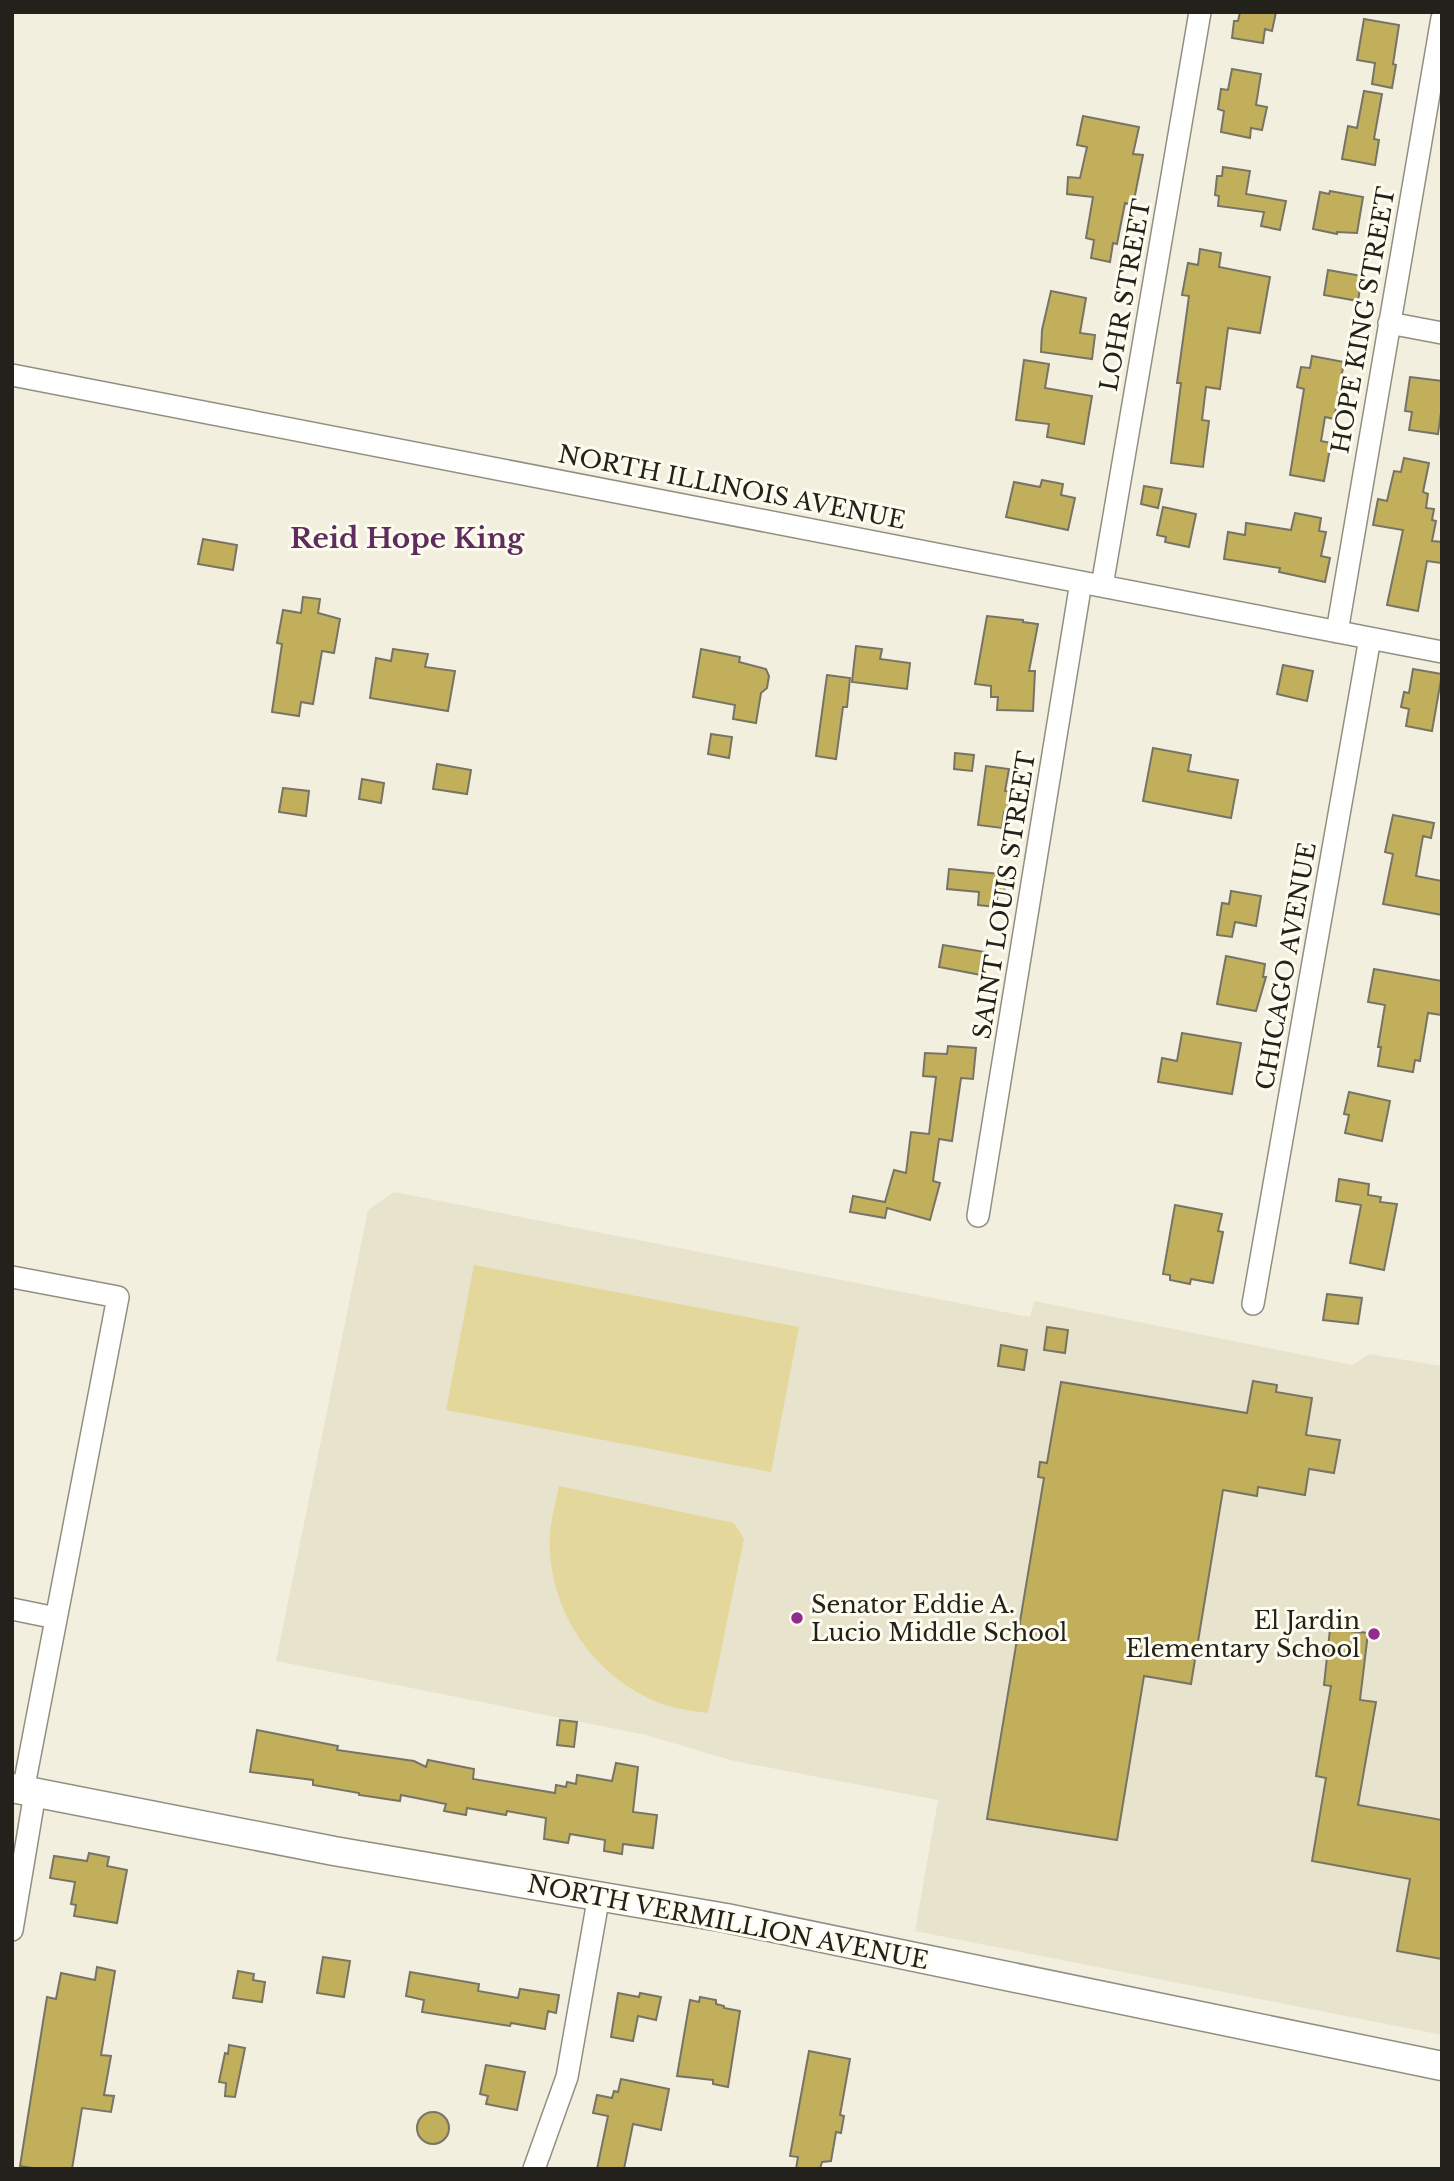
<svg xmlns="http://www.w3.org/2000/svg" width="1454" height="2181" font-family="'Libre Baskerville',serif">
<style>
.built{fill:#e8e3cc}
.green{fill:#e4d79c}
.building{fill:#c1af5c;stroke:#777466;stroke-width:2}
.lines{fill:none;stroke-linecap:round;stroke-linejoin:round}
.minor-casing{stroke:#928f81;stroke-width:24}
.tertiary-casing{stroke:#928f81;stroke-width:31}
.minor{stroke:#fff;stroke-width:21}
.tertiary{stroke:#fff;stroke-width:28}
.poi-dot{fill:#912b90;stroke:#fefcef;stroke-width:2.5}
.labels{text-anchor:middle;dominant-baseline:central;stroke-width:6;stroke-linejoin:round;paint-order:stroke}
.street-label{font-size:24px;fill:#22211b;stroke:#fefcef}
.poi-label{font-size:24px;fill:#22211b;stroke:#fefcef;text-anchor:start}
.quarter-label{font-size:28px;font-weight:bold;fill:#5f2d5d;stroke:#fefcef}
</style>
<rect width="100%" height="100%" fill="#f2efdf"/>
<path class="built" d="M394 1192 1030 1317 1034 1301 1353 1365 1369 1354 1442 1366V2035L915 1931 938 1800 734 1761 646 1735 276 1661 368 1210Z"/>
<path class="green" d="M474 1265 799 1327 771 1472 446 1410Z
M559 1486 734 1523 744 1539 708 1713C692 1711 676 1709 660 1703 592 1677 546 1607 550 1534 551 1518 556 1502 559 1486Z"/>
<path class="building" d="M1240 12H1276L1272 31 1265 29 1263 43 1232 38 1234 21H1238Z
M1364 19 1399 25 1393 64 1396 65 1392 88 1372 84 1375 63 1357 60Z
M1232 69 1261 74 1256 105 1267 107 1262 130 1251 128 1250 138 1221 132 1224 111 1218 109 1221 89 1228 90Z
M1364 91 1382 94 1374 139 1379 140 1375 165 1342 159 1348 126 1357 128Z
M1083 116 1139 127 1133 154 1143 155 1133 205 1125 203 1117 244 1113 243 1110 262 1091 258 1094 240 1086 238 1093 197 1067 194 1068 177 1080 178 1087 147 1077 145Z
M1223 167 1250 171 1246 194 1286 201 1280 230 1261 226 1264 212 1218 206 1219 196 1215 195 1217 176H1222Z
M1330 191 1363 197 1357 233 1337 232V234L1313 229 1320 192 1329 194Z
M1200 249 1221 253 1219 267 1270 277 1260 333 1228 328 1220 389 1206 387 1202 420 1209 421 1203 467 1171 463 1181 383H1177L1189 296 1182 295 1188 263 1198 265Z
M1328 270 1362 276 1358 301 1324 295Z
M1051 291 1086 298 1080 333 1095 335 1092 359 1041 352 1042 330Z
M1312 356 1344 362 1334 419 1325 417 1321 441 1331 443 1324 481 1290 475 1304 389 1297 387 1301 367 1310 368Z
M1024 360 1049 364 1045 388 1092 396 1084 444 1047 437 1049 424 1016 420Z
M1410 377 1442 381V405L1438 434 1409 430 1412 412 1405 411Z
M1404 458 1429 463 1423 492 1428 494 1426 508 1434 509 1432 520 1436 521 1432 541 1442 542V563L1427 561 1418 611 1387 605 1403 530 1373 525 1378 499 1387 501 1394 471 1401 472Z
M1042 480 1063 484 1061 495 1075 498 1068 530 1006 517 1014 482 1040 487Z
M1144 486 1162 489 1158 508 1141 504Z
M1163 507 1196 514 1189 547 1165 542 1166 537 1157 535Z
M1295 513 1321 518 1319 531 1326 532 1321 556 1330 558 1325 582 1279 572 1280 568 1224 559 1228 532 1245 535 1246 523 1291 530Z
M203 539 237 545 233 570 198 564Z
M303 597 320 599 318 613 340 619 334 653 322 651 313 704 301 702 299 716 272 712 282 644 277 643 283 610 301 613Z
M987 616 1023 620V622L1038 624 1029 671H1035L1033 711 997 710 998 697H991V686L975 684Z
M856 646 882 649 880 659 910 663 907 689 852 682Z
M393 649 428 654 425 667 455 671 448 711 370 698 376 658 391 661Z
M701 649 740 657 739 662 766 669 769 676 767 688 761 693 756 723 733 719 735 705 693 697Z
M1283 665 1313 671 1307 701 1277 694Z
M1413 669 1442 674 1432 731 1406 726 1409 709 1401 707 1404 692 1409 693Z
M827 675 850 678 847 707H843L836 759 816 756Z
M711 734 732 737 729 758 708 754Z
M1153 748 1191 755 1188 771 1238 780 1231 818 1143 801Z
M955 753 974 755 972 771 954 769Z
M437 764 471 770 467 794 433 789Z
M986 766 1009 769 1005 791 1013 792 1010 812H1004L1002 828 978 825Z
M362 779 384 783 381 803 359 799Z
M283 788 309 791 306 816 279 812Z
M1393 815 1434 823 1431 838 1423 836 1416 876 1442 881V915L1383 904 1393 854 1385 852Z
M949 869 1000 874V876L1006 877 1004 893H998L996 907 978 905 979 892 947 889Z
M1231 891 1261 896 1256 926 1235 922 1232 937 1217 935 1222 903 1229 904Z
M943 945 985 952 981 975 939 967Z
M1226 956 1265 964 1263 977H1266L1256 1011 1217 1004Z
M1374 969 1442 981V1015L1428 1013 1420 1061 1415 1060 1413 1072 1378 1066 1381 1047H1378L1385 1005 1368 1002Z
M1182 1033 1241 1043 1232 1094 1158 1082 1162 1058 1177 1061Z
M948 1046 976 1048 973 1079 961 1078 952 1141 939 1139 933 1181 940 1183 930 1220 887 1208 885 1218 850 1212 853 1196 885 1202 894 1170 906 1173 911 1132 929 1134 936 1077 923 1076 925 1053 947 1054Z
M1349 1092 1390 1101 1382 1141 1345 1133 1349 1115 1344 1114Z
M1339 1179 1369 1184 1368 1195 1381 1197 1380 1202 1397 1204 1384 1270 1350 1263 1361 1205 1336 1201Z
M1175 1205 1222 1214 1218 1231 1223 1232 1213 1283 1191 1279 1190 1284 1170 1280V1275L1163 1274Z
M1327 1294 1362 1298 1358 1324 1323 1320Z
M1047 1327 1068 1330 1065 1353 1044 1350Z
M1001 1345 1027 1350 1024 1370 998 1366Z
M1253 1381 1277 1385 1276 1392 1312 1398 1306 1435 1340 1440 1334 1473 1309 1469 1305 1495 1258 1487 1257 1496 1223 1490 1191 1684 1144 1676 1117 1840 987 1819 1044 1478 1038 1477 1040 1462 1047 1463 1061 1382 1247 1413Z
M1330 1629 1368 1633 1360 1700 1376 1702 1358 1805 1442 1820V1959L1397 1951 1410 1879 1312 1861 1326 1778 1316 1776 1331 1686 1324 1685Z
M560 1720 577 1722 574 1747 557 1745Z
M257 1730 338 1746 337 1750 414 1761 426 1767 428 1760 474 1769 473 1779 555 1793 556 1785 566 1787 567 1782 576 1784 577 1775 612 1781 616 1763 638 1767 633 1812 657 1815 653 1848 623 1844 622 1854 604 1851 605 1840 570 1834 568 1843 544 1839 546 1818 507 1811 506 1815 467 1808 466 1815 444 1811 446 1804 401 1795 400 1801 359 1795V1793L313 1785V1780L250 1772Z
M89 1853 109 1857 107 1866 127 1870 117 1923 74 1916 76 1905 71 1904 75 1882 50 1878 54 1856 87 1861Z
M323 1957 350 1961 344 1997 317 1993Z
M97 1967 115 1971 101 2055 111 2056 104 2095 114 2096 111 2112 82 2108 72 2169H38L20 2166 47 1997 56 1999 61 1973 95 1980Z
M238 1971 254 1974 253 1980 265 1982 262 2002 233 1998Z
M410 1972 479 1984 478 1991 518 1998 520 1989 559 1995 556 2013 548 2011 545 2029 511 2023 510 2026 422 2012 424 2000 406 1996Z
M618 1993 639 1997 640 1993 661 1997 656 2020 638 2016 633 2041 611 2037Z
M700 1997 716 2000V2004L724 2006V2008L740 2011 728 2087 713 2084V2080L677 2076 690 2000 699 2002Z
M229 2045 245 2048 235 2097 225 2096 226 2083 219 2082 225 2053 228 2054Z
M809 2051 850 2059 840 2115 844 2116 841 2133 836 2132 831 2161 822 2162 820 2169H796L798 2157 790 2156Z
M486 2065 525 2072 517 2110 486 2104 488 2096 480 2094Z
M621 2079 669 2089 661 2130 633 2124 624 2169H597L608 2116 593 2113 597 2095 612 2098 614 2091 618 2092Z
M417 2128a16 16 0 1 1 32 0a16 16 0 1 1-32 0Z"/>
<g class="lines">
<defs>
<path id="minor" d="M1389 323 1442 333
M12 375 1442 652
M1102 586 1200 12
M1337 632 1442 18
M978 1216 1081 582
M12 1277 118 1297 23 1791
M1253 1304 1370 638
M12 1609 56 1618
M12 1930 35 1793
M534 2169 567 2077 599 1895"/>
<path id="tertiary" d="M12 1788 334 1851 726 1918 1442 2066"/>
</defs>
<use href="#minor" class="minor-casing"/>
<use href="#tertiary" class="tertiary-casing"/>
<use href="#minor" class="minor"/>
<use href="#tertiary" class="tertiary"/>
</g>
<g class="poi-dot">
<circle cx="797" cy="1618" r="7"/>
<circle cx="1374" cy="1634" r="7"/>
</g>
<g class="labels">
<g class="street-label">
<text transform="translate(1125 295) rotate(-80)">LOHR STREET</text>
<text transform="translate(1363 320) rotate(-80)">HOPE KING STREET</text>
<text transform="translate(732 487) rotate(11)">NORTH ILLINOIS AVENUE</text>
<text transform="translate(1004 895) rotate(-81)">SAINT LOUIS STREET</text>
<text transform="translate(1286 966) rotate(-80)">CHICAGO AVENUE</text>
<text transform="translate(728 1922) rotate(11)">NORTH VERMILLION AVENUE</text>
</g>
<g class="poi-label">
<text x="811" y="1604">Senator Eddie A.<tspan x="811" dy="28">Lucio Middle School</tspan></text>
<text x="1360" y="1620" text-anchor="end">El Jardin<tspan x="1360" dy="28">Elementary School</tspan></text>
</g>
<g class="quarter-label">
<text x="407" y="538">Reid Hope King</text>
</g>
</g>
<rect width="1454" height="2181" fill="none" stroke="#22211b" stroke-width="28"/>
</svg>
